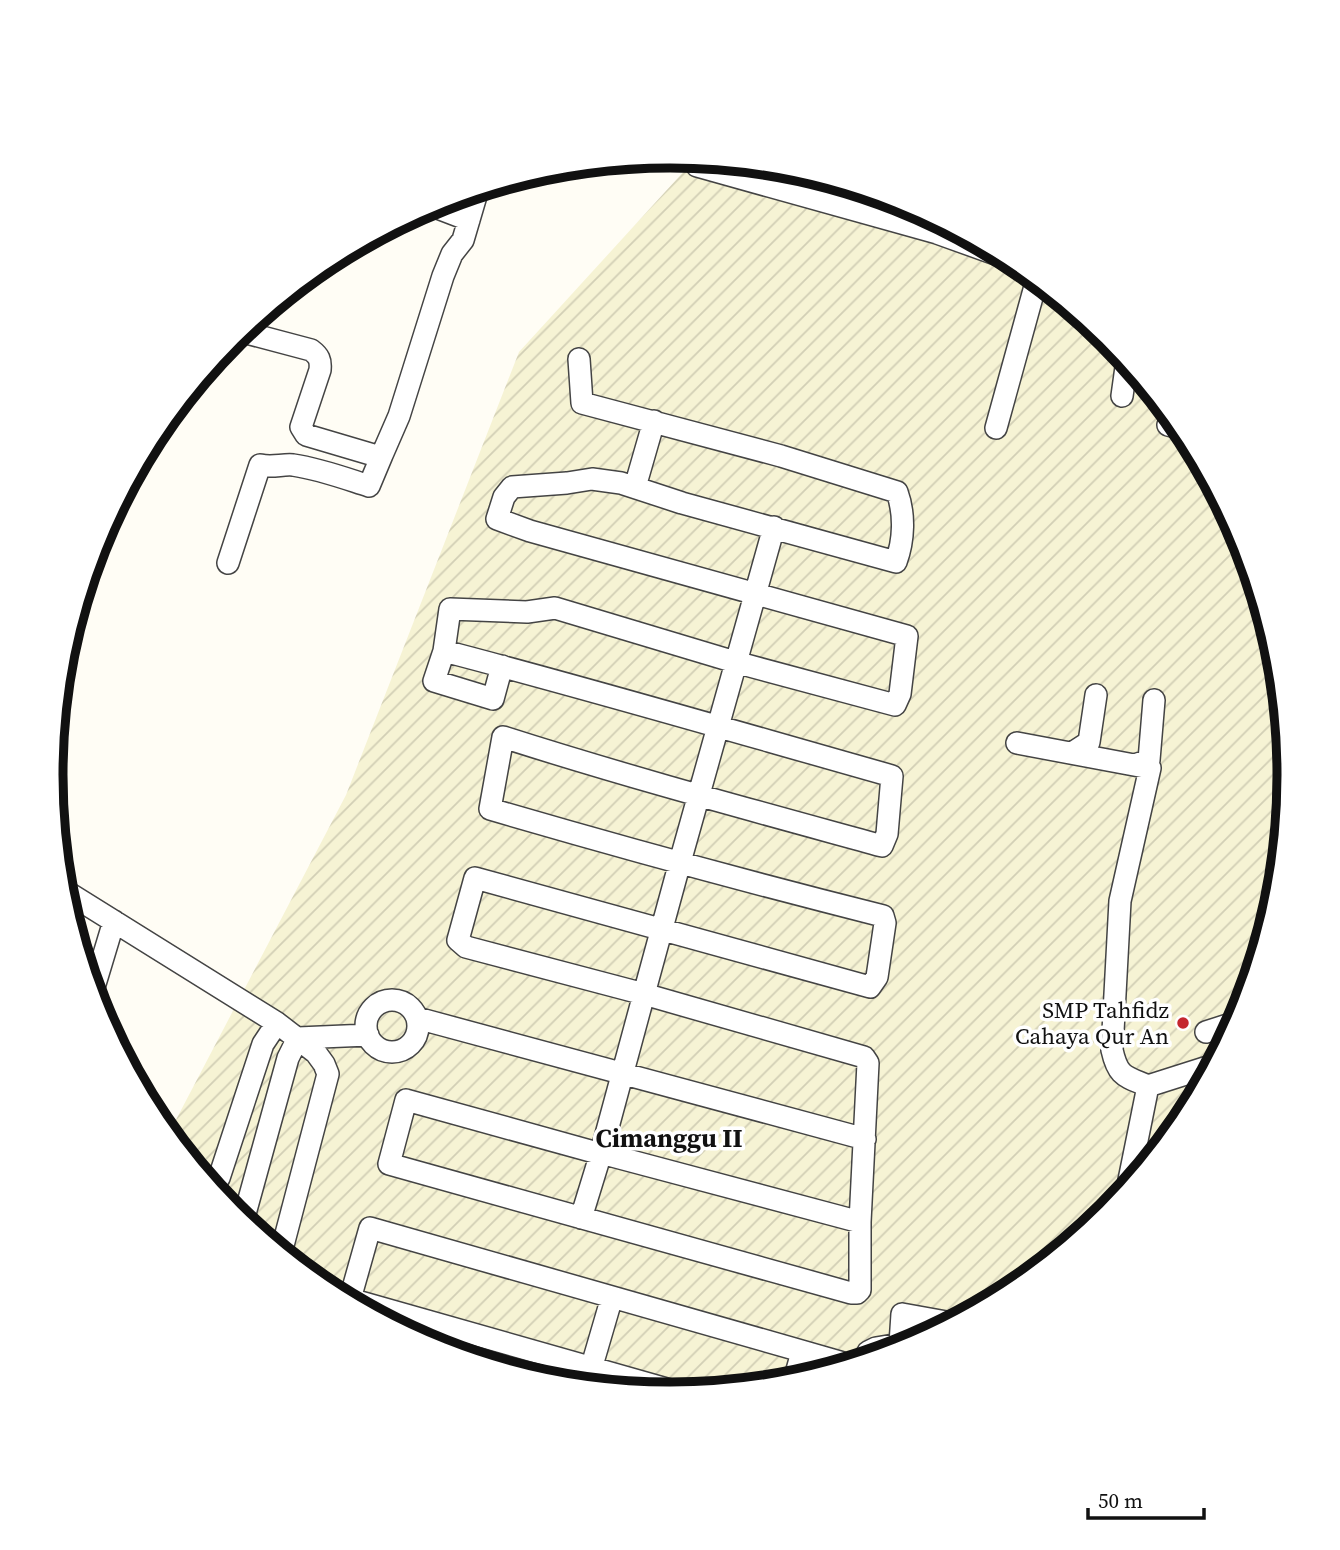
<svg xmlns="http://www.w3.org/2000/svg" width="1340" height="1550" font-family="'Source Serif 4',serif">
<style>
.farmland{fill:url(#farmland-furrows)}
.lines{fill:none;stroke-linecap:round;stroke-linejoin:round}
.minor-casing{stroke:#444;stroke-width:24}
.minor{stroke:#fff;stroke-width:21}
.poi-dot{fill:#c4262e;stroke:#fff;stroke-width:2.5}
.labels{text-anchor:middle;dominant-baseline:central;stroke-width:7;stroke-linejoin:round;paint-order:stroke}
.poi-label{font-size:23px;fill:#111;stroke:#fff;text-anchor:end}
.quarter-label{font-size:26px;font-weight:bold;fill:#111;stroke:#fff}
.rim{fill:none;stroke:#111;stroke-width:9}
</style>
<defs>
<pattern id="farmland-furrows" width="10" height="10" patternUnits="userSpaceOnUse" patternTransform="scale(1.75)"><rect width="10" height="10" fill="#f6f3d4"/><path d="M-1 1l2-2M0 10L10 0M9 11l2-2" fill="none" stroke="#d2cfb5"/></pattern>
</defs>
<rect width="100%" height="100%" fill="#fffdf5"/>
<path class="farmland" d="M696 158 791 168 907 203 1014 260 1108 337 1185 431 1242 538 1277 655 1289 775 1277 896 1242 1012 1185 1119 1108 1213 1014 1290 907 1347 790 1382 670 1394 549 1382 433 1347 326 1290 232 1213 168 1135 346 795 519 352Z"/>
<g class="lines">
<defs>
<path id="minor" d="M693 158 697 166 937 233 1015 261
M432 204 435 207 469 220
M239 331 311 350C319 356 321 360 320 370L301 427 306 435 377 456 382 455 399 416 443 276 452 254 463 240 478 189
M1122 396 1127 360
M1168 425 1183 429
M996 428 1037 279
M635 487 654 421
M228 563 260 465C272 468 282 464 293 465 320 469 344 478 369 486L382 455
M444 651C594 690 743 734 892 776L887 834 882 846C755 811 628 777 503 737L490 809C620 847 752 883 883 916L885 923 877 977 870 987 475 878 458 940 466 947 644 994 680 862C712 751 742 639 774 527
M502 666 493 699 434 681 444 651 450 609 527 612 555 608 735 662 895 705 900 694 907 636 530 531 497 519 504 497 512 487 567 483 592 479 621 483 682 503 896 562C904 540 905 514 897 492L781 456 582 403 579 359
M1017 743 1150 768 1120 901 1112 1050C1118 1077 1125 1076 1148 1086L1127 1190
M1072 753 1089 742 1096 695
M1135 765 1149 760 1154 700
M62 889 277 1023 316 1053 324 1064 328 1074 281 1253
M92 994 114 921
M366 1026a26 26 0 1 1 52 0a26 26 0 1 1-52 0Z
M417 1018 865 1139
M1206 1032 1237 1022
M1148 1086 1214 1065
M219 1178 263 1044 277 1023
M581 1218 601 1153 644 994 864 1057 868 1063 860 1222V1290L857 1293H851L389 1164 406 1100 594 1152 601 1153 860 1222
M243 1221 288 1058 298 1038 368 1035
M350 1299 370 1228 840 1362
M349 1302 350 1299 681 1393
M865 1360 868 1352 876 1348 900 1344 902 1314 952 1323
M794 1381 802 1352
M586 1386 612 1297"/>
</defs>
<use href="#minor" class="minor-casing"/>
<use href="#minor" class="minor"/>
</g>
<circle class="poi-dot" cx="1183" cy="1023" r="7"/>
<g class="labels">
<g class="poi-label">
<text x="1169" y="1010">SMP Tahfidz<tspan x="1169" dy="26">Cahaya Qur An</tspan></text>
</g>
<g class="quarter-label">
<text x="669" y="1138">Cimanggu II</text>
</g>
</g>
<path d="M0 0H1340V1550H0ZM63 775a607 607 0 1 1 1214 0a607 607 0 1 1-1214 0Z" fill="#fff" fill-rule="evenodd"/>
<path class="rim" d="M63 775a607 607 0 1 1 1214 0a607 607 0 1 1-1214 0Z"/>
<path d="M1088 1508v10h116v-10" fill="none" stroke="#111111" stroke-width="3.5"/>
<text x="1098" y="1508" font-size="21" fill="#111111" stroke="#ffffff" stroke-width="5" paint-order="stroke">50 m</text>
</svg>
